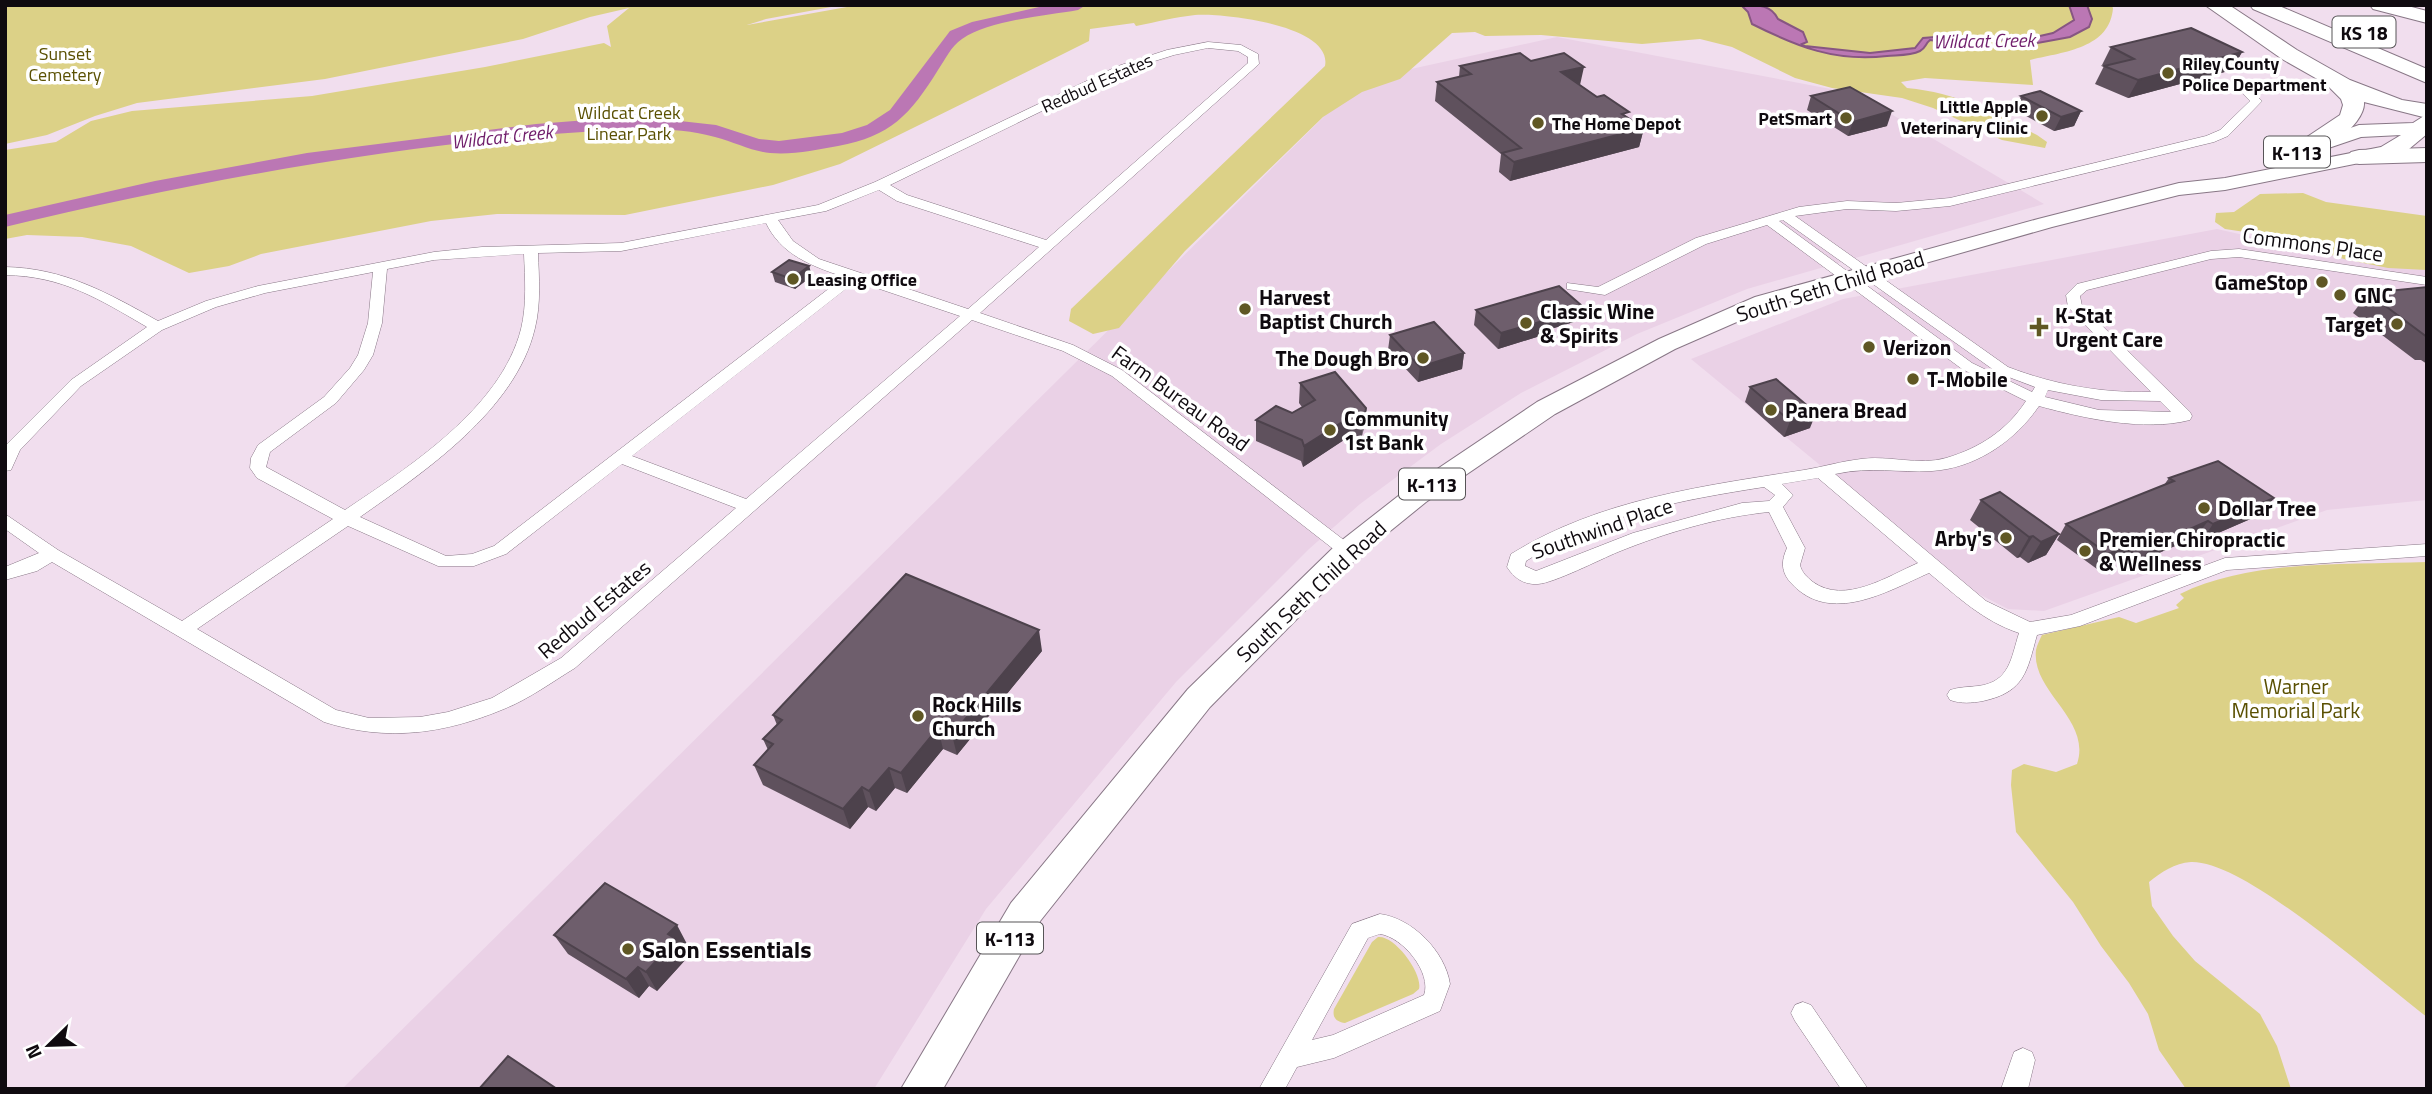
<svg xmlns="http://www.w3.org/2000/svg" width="2432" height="1094" font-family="'Titillium Web',sans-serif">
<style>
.built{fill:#ead1e6}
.green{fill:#dcd187}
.water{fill:#bb77b4;stroke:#875682;stroke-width:2}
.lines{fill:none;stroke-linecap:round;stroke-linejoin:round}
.river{fill:#bb77b4;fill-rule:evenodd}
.street-casing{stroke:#887786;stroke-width:1}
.primary-casing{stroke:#887786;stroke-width:2}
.highway-casing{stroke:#887786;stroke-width:2}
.street{fill:#fff;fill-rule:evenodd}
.primary{fill:#fff;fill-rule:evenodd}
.highway{fill:#fff;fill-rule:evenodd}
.wall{fill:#5f515d}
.shaded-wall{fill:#4d424c}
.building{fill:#6e5e6c;stroke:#4d424c;stroke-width:2}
.poi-dot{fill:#5f5724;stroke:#fff;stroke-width:2.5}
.labels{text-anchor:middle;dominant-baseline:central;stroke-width:7;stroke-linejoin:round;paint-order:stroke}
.far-park-label{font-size:18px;fill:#5a5002;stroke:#fff}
.far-poi-label{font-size:18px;font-weight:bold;fill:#0f0a0f;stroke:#fff;text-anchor:start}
.far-street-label{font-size:18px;fill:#0f0a0f;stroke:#fff}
.shield{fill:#fff;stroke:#575457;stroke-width:2}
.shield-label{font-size:19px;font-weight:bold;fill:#0f0a0f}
.far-water-label{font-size:19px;font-style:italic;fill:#701e6b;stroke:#fff}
.street-label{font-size:21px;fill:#0f0a0f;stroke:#fff}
.poi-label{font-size:21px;font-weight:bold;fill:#0f0a0f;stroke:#fff;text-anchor:start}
.park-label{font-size:21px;fill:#5a5002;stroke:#fff}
.near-poi-label{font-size:24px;font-weight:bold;fill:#0f0a0f;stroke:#fff;text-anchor:start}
</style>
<rect width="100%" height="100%" fill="#f1deee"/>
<path class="built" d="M1557 37 1857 94 2044 204 1747 289 1637 334 1521 393 1441 444 1360 504 1309 549 1176 682 986 909 874 1089H342L1361 80Z
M2217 229 2377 265 2427 262V500L2327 510 2044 611 2008 609 1973 591 1691 359 1843 299Z"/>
<path class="green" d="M5 5H842L766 19 747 25 858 5H2111L2113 8C2110 49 2062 52 2030 60L2033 85 1925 78 1901 82 1907 88C1959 93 1991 112 2037 135L2047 142 2045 148 2002 140 1933 108 1902 98 1832 88 1795 78 1732 47 1700 39 1642 44 1541 35 1485 36 1475 32 1452 33 1400 79 1362 92 1323 117 1185 251 1119 328 1093 334 1069 321 1071 309 1325 66C1333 25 1223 13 1195 15 1176 17 1156 22 1136 26L1134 23 1090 29 1089 41 1061 55 840 164 773 185 625 215 497 214 431 221 261 254 229 266 189 273 131 246 82 237 27 235 5 239V150L56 142 91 121 132 111 312 96 485 67 604 43 611 47 607 26 629 8 590 17 523 39 325 79 137 103 95 116 47 135 5 144Z
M2303 193 2326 202 2427 216V270L2388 268 2344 259 2302 245 2283 234 2265 235 2225 229 2215 222 2216 213 2234 212 2260 194Z
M2427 562V1017C2380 982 2246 860 2191 862 2174 863 2162 872 2149 882L2152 906 2173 936 2195 961 2260 1014 2277 1046 2291 1089H2186L2159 1050 2148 1014 2129 983 2101 946 2073 902 2016 832 2011 785 2012 770 2024 764 2056 772 2077 764C2092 719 2031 692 2036 650 2037 645 2040 639 2042 635L2119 617 2136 623 2179 608 2176 605 2184 598 2180 594C2252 559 2348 565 2427 562Z
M1378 937C1395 935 1423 974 1419 989L1413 994 1345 1023C1337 1022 1332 1018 1334 1009L1372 942Z"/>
<path class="water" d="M1741 5C1757 5 1771 4 1778 19L1803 32 1807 42 1802 44 1805 46 1870 53 1915 48 1923 38 1935 37 1993 36 2018 41 2053 33 2074 20 2069 5H2087L2092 19 2089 27 2070 37 2032 44 1985 38 1950 43 1930 40C1925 44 1926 48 1920 51 1910 56 1898 55 1887 56 1835 62 1798 47 1752 24L1748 12Z"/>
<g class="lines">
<path class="river" d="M1048 5H1086L1078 10C1045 16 989 20 962 39 951 46 945 60 938 70 910 115 891 136 838 146 816 150 793 155 770 153 751 151 734 142 715 137 684 128 646 128 613 130 408 142 205 179 5 227V215L155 181 307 153 536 124 613 118 662 119 716 125 759 139 779 141 842 133 867 125 890 110 950 31 972 22Z"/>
<defs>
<path id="street" d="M1208 42 1241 45 1258 54 1259 64 980 313 1073 345 1122 370 1353 547 1356 551 1353 555H1341L1112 376 1063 351 972 320 575 668C552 682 529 699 504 709 444 734 387 742 324 722L52 562 37 571 5 580V567L39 553 5 529V514L58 550 182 621 333 519 257 478 250 468 251 458 258 445 324 397 350 368 358 355 368 323 373 272 265 293 216 307 162 330 81 386 20 450 11 470 5 471 7 444 71 380 147 327C99 299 63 276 5 275V267C64 268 108 293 158 321L206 301 258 286 434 252 482 247 621 243 818 205 875 182 1118 66 1167 50ZM1208 48 1238 51 1248 57V63L1046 240 907 195 890 185 1126 70 1174 55ZM879 190 897 201 1039 247 968 309 819 259 793 241 778 220 826 211ZM766 223C781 255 812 266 844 277L494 546 472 554 446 556 360 517C424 472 516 410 535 328 541 304 539 278 538 253L621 251ZM524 254C525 279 527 304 521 329 501 408 409 467 345 510L266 467 270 452 336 403 364 370 373 355 382 323 387 269 434 260ZM856 281 960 316 746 499 632 456ZM622 464 736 508 561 658 492 698 448 712 420 717 369 718 336 710 197 629 348 526 438 566H474L506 554Z
M2243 84 2262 101 2228 136 2214 142 1950 206 1896 211 1847 209 1795 216 2008 367C2055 385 2101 393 2151 392L2068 307 2066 295 2077 284 2211 251 2239 249 2427 277V285L2239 257 2211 259 2087 290 2080 296 2082 306 2190 412 2192 416 2190 420C2144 432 2083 418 2039 406 2015 441 1976 468 1932 471 1897 473 1873 466 1835 474L1986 601 2030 622 2071 615 2225 558 2427 544V556L2227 570 2080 626 2037 635C2027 671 2025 692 1983 701 1972 703 1961 704 1950 700L1947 695 1950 690C1959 687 1969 687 1978 686 2010 682 2011 658 2019 633 1983 621 1958 597 1929 573 1888 591 1830 626 1791 583 1781 572 1781 561 1787 548L1769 512C1718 517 1665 533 1618 552 1601 559 1554 583 1538 584 1524 585 1514 578 1507 567L1511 554C1600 499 1703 486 1804 470 1823 467 1842 461 1861 459 1889 455 1919 466 1946 458 1980 448 2007 430 2026 401L1962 369 1767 225 1706 244 1605 295 1567 289V283L1598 287 1696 238 1799 207 1847 201 1896 203 1950 198 2206 136 2220 130 2250 101 2237 87ZM1783 220 1998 373 2035 387 2032 392 1972 363 1779 221ZM2048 390 2101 400 2160 401 2171 412 2099 410 2045 397ZM1818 478 1918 563C1888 576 1845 605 1813 582 1807 577 1802 573 1800 565L1805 548 1783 507 1793 495 1782 484ZM1764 487 1775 495 1769 501 1742 503 1633 533 1536 571 1525 566 1526 561C1598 515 1681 500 1764 487Z
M1380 914C1412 918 1445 951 1450 984L1440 1011 1334 1058 1297 1067 1285 1089H1259L1352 924ZM1380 934C1403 937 1432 973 1424 995L1333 1035 1312 1040 1368 938Z
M1803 1002 1811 1005 1868 1089H1841L1795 1021 1791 1013 1795 1005Z
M2023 1048 2032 1052 2035 1060 2028 1089H2001L2014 1052Z"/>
<path id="primary" d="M2427 114V134L2409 149 2394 156 2225 190 2179 195 2052 227 1771 307 1675 349 1555 414 1426 502 1357 558 1210 707 1037 925 943 1089H901L1011 903 1188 689 1337 544 1406 490 1537 402 1659 339 1755 297 2038 219 2179 183 2225 178 2381 147 2401 135 2361 137 2305 156 2295 150 2298 146 2359 125 2413 123Z"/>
<path id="highway" d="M2205 5H2229L2297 50 2350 80 2402 100 2427 104V118L2364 102C2366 126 2314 162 2292 157L2288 152 2292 147 2340 115 2343 105 2341 99 2326 84 2282 59Z
M2250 5H2277L2427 69V83L2253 9Z
M2370 5H2404L2427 11V23L2373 9Z
M2427 148V162L2359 164 2351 162 2347 157 2351 152 2359 150Z"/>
</defs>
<use href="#street" class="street-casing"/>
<use href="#primary" class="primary-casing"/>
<use href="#highway" class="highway-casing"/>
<use href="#street" class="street"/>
<use href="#primary" class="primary"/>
<use href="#highway" class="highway"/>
</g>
<path class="wall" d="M2111 47 2242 52 2232 70 2128 98 2095 84 2104 66 2102 65Z
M1531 61 1580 85 1644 128 1639 147 1510 181 1499 172 1501 154 1435 101 1437 82 1459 77 1460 66Z
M1811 96 1887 126 1848 136 1807 110Z
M2021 96 2081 111 2074 126 2054 131 2015 110Z
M809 266 812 276 795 289 775 282 772 272Z
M2427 287V364L2421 360H2415L2353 313 2368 293Z
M1476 310 1577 321 1541 332 1540 336 1498 349 1474 325Z
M1390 335 1464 353 1462 369 1418 382 1388 350Z
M1300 383 1366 408 1362 436H1350L1303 467 1301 461 1256 441V420L1292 413 1302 407 1299 403Z
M1750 387 1810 428 1784 437 1745 402Z
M2169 478 2274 498 2262 514 2202 540 2196 537 2140 561 2131 555 2097 569 2057 540 2066 524 2164 485Z
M1981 500 2059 534 2046 555 2028 563 2020 557 2017 558 1970 520Z
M1042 651 957 755 943 749 907 793 895 788 876 811 868 807 850 829 763 785 754 765 768 750 763 739 777 725 773 715Z
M554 935 687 944 682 950 687 958 657 991 649 986 639 998 568 954Z"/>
<path class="shaded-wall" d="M2242 52 2232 70 2128 98 2138 80Z
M1584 67 1580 85 1561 72Z
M1892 111 1887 126 1848 136 1853 122Z
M2081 111 2074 126 2054 131 2061 117Z
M1644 128 1639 147 1510 181 1514 162Z
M809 266 812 276 795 289 792 279Z
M1581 305 1577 321 1541 332 1540 336 1498 349 1501 333 1539 318Z
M1464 353 1462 369 1418 382 1420 367Z
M1366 408 1364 428 1362 436Z
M1816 413 1810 428 1784 437 1790 421Z
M1352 416 1350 436 1303 467 1304 446Z
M2274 498 2262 514 2202 540 2213 524Z
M2208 521 2196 537 2140 561 2152 546Z
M2059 534 2046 555 2028 563 2041 542Z
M2033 536 2020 557 2017 558 2029 537Z
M2142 539 2131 555 2097 569 2108 554Z
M1039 630 1042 651 957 755 952 735Z
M938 728 943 749 907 793 901 773Z
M889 768 895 788 876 811 869 791Z
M862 787 868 807 850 829 843 809Z
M677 925 687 944 682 950 687 958 657 991 646 972 668 934Z
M638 967 649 986 639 998 626 979Z"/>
<path class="building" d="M2191 28 2242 52 2138 80 2104 66 2134 59 2111 47Z
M1520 53 1531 61 1564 53 1584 67 1561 72 1597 97 1604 95 1629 112 1622 114 1644 128 1514 162 1502 153 1521 148 1437 82 1471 74 1460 66Z
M1850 87 1892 111 1853 122 1811 96Z
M2040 91 2081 111 2061 117 2021 96Z
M789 260 809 266 792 279 772 272Z
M1559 286 1581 305 1539 318 1543 321 1501 333 1476 310Z
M2427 287V337L2368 293Z
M1434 322 1464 353 1420 367 1390 335Z
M1335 372 1366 408 1365 415 1352 416 1304 446 1302 440 1256 420 1276 406 1292 413 1315 400 1300 383Z
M1776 379 1816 413 1790 421 1750 387Z
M2218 461 2274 498 2213 524 2208 521 2152 546 2142 539 2108 554 2066 524 2174 481 2169 478Z
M2000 492 2059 534 2041 542 2033 536 2029 537 1981 500Z
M906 574 1039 630 952 735 938 728 901 773 889 768 869 791 862 787 843 809 754 765 773 744 763 739 782 720 773 715Z
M605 883 677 925 668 934 676 939 646 972 638 967 626 979 554 935Z
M508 1056 557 1089H479Z"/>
<g class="poi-dot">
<circle cx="2168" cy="73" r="7"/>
<circle cx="2042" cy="116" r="7"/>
<circle cx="1846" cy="118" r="7"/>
<circle cx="1538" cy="123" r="7"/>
<circle cx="793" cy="279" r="7"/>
<circle cx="2322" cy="282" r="7"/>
<circle cx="2340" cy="295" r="7"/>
<circle cx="1245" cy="309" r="7"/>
<circle cx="1526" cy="323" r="7"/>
<circle cx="2397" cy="324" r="7"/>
<path d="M2035.5 316.5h7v7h7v7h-7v7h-7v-7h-7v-7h7z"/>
<circle cx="1869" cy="347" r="7"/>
<circle cx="1423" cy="358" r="7"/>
<circle cx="1913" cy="379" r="7"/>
<circle cx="1771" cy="410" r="7"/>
<circle cx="1330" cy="430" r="7"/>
<circle cx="2204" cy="508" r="7"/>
<circle cx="2006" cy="538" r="7"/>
<circle cx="2085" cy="551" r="7"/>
<circle cx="918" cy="716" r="7"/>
<circle cx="628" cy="949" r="7"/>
</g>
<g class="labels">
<g class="far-park-label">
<text x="65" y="53">Sunset<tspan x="65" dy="21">Cemetery</tspan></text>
<text x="629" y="112">Wildcat Creek<tspan x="629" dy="21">Linear Park</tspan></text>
</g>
<g class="far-poi-label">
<text x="2182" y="63">Riley County<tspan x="2182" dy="21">Police Department</tspan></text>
<text x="2028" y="106" text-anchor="end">Little Apple<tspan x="2028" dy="21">Veterinary Clinic</tspan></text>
<text x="1832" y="118" text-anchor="end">PetSmart</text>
<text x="1552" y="123">The Home Depot</text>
<text x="807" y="279">Leasing Office</text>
</g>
<g class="far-street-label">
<text transform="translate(1097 83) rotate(-24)">Redbud Estates</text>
</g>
<g class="shield">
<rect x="2332.5" y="16.5" width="63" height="31" rx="5"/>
<rect x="2264" y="136.5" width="66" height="31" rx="5"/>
<rect x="1399" y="468.5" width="66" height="31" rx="5"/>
<rect x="977" y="922.5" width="66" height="31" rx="5"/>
</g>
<g class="shield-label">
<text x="2364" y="32">KS 18</text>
<text x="2297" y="152">K-113</text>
<text x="1432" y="484">K-113</text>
<text x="1010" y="938">K-113</text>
</g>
<g class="far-water-label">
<text transform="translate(1984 40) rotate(-1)">Wildcat Creek</text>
<text transform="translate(502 136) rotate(-6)">Wildcat Creek</text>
</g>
<g class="street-label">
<text transform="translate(2313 244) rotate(8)">Commons Place</text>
<text transform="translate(1830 286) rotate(-17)">South Seth Child Road</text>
<text transform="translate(1181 398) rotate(36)">Farm Bureau Road</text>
<text transform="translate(1602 528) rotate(-19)">Southwind Place</text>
<text transform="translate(1311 591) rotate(-43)">South Seth Child Road</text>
<text transform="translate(594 609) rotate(-40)">Redbud Estates</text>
</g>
<g class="poi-label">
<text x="2308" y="282" text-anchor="end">GameStop</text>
<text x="2354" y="295">GNC</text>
<text x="1259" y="297">Harvest<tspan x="1259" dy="24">Baptist Church</tspan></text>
<text x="1540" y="311">Classic Wine<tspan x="1540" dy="24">&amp; Spirits</tspan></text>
<text x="2055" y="315">K-Stat<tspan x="2055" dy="24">Urgent Care</tspan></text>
<text x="2383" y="324" text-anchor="end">Target</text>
<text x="1883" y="347">Verizon</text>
<text x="1409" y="358" text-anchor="end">The Dough Bro</text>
<text x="1927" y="379">T-Mobile</text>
<text x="1785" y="410">Panera Bread</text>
<text x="1344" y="418">Community<tspan x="1344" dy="24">1st Bank</tspan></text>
<text x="2218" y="508">Dollar Tree</text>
<text x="1992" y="538" text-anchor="end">Arby's</text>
<text x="2099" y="539">Premier Chiropractic<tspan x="2099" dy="24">&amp; Wellness</tspan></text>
<text x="932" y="704">Rock Hills<tspan x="932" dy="24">Church</tspan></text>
</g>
<g class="park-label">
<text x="2296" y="686">Warner<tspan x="2296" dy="24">Memorial Park</tspan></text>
</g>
<g class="near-poi-label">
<text x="642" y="949">Salon Essentials</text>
</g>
</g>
<rect width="2432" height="1094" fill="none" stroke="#0f0a0f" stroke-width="14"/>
<g transform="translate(49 1045) rotate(247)" stroke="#ffffff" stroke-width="5" paint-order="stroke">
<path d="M0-5L12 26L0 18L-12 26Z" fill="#0f0a0f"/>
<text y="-10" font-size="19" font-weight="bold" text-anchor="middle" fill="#0f0a0f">N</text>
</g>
</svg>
